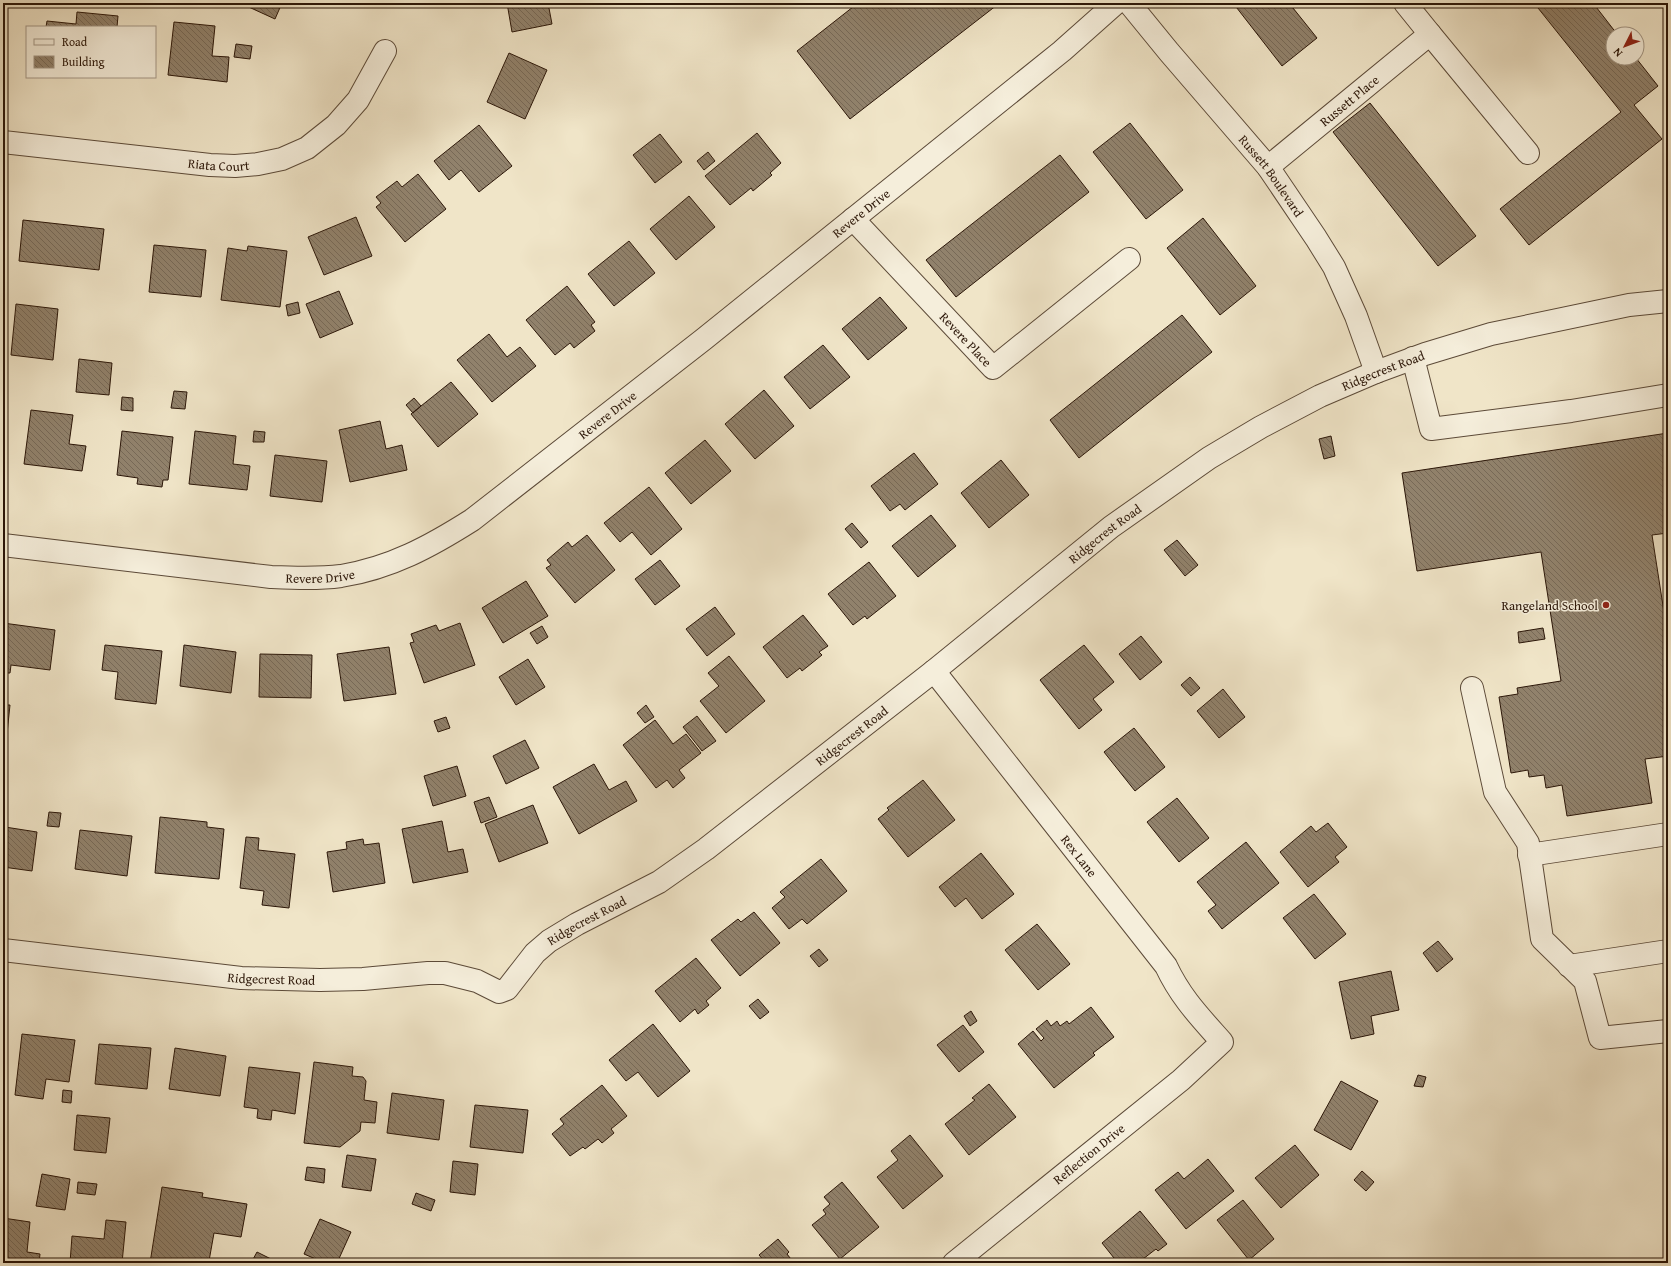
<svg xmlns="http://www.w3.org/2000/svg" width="1671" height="1266" font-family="'Gentium Book Plus',serif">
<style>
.building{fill:url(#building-back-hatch);stroke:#2b1608}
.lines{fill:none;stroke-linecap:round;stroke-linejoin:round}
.minor-casing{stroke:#5c4a38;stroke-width:24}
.minor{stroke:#f5eedb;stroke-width:22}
.poi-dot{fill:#8f2418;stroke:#f5eedb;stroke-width:1.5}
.labels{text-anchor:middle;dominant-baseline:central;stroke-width:3;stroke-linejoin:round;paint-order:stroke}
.street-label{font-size:13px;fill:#2b1608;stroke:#f5eedb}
.poi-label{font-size:13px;fill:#2b1608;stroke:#f5eedb;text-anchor:end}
</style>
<defs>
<pattern id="building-back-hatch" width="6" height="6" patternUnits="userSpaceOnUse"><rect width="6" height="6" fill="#91826c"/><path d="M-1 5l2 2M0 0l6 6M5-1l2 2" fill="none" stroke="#776957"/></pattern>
</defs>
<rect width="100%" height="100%" fill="#f0e5c8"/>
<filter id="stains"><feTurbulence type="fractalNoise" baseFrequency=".005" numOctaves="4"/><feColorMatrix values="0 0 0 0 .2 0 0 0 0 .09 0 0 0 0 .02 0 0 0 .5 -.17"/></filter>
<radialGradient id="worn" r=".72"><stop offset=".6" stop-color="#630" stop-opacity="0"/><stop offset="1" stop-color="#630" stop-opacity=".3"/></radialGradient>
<path class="building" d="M240 3H282L275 19Z
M507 3H548L552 24 512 32Z
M858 3H995L997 5 850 119 797 51Z
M1233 3H1289L1317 38 1282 66Z
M1534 3H1593L1617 34H1613V58H1636L1658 86 1634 105 1662 139 1529 245 1500 209 1621 112Z
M77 12 118 16 117 27H46L47 21 76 24Z
M174 22 215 26 212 56 229 57 227 82 168 75Z
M236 44 252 46 250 59 234 57Z
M509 53 547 70 525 119 487 102Z
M1370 103 1476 236 1438 266 1333 132Z
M1130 123 1183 190 1146 219 1093 152Z
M479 125 512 166 479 192 461 170 449 180 434 161Z
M757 133 781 163 770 173 772 175 753 191 751 188 730 205 705 176Z
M660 134 682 162 655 183 633 155Z
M708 152 715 161 704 170 697 161Z
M1060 155 1089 192 956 297 926 260Z
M418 174 446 209 405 242 376 207 381 203 376 197 397 181 402 187Z
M689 196 715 227 676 260 650 229Z
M356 217 372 256 324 275 308 237Z
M1203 218 1256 286 1220 315 1167 248Z
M23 220 104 229 99 270 19 261Z
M629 241 655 273 614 306 588 274Z
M154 245 206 250 201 297 149 292Z
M248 246 287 251 280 307 221 300 228 248 247 251Z
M567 286 595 322 591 325 595 331 574 348 570 343 555 355 526 320Z
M339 291 353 324 320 338 306 304Z
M880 297 907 328 868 360 842 329Z
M298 302 300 313 288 316 286 305Z
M16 304 58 309 53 360 11 355Z
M1182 315 1212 352 1079 458 1050 420Z
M489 334 507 357 520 347 536 366 492 402 457 360Z
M823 345 850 377 810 409 784 377Z
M79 359 112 363 109 395 76 392Z
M451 382 478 414 438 447 411 414Z
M764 390 794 426 755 459 725 424Z
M174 391 187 392 185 409 171 408Z
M122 397 133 398V411L121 410Z
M414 398 421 406 413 413 406 405Z
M31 410 73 415 69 444 86 446 82 471 24 464Z
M380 421 386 449 402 445 407 470 350 482 339 430Z
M122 431 173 437 168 480H163L162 487 137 484 138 478 117 475Z
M195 431 236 436 233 464 250 466 247 490 189 484Z
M254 431 265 432 264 442H253Z
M1668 433V533L1652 535 1668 638V756L1645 759 1652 803 1567 816 1562 785 1546 788 1544 775 1529 777 1528 770 1511 773 1499 697 1518 694 1517 688 1561 681 1541 552 1417 571 1402 473Z
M1331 436 1335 456 1324 459 1319 439Z
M705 440 731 471 691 504 665 473Z
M914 453 938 484 905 510 900 504 890 511 871 486Z
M275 455 327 461 322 502 270 496Z
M1001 460 1029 495 989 528 961 493Z
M649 487 682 529 651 555 632 532 620 542 604 523Z
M931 515 956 546 918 577 892 546Z
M852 523 868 542 861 548 845 529Z
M587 535 615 570 575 603 546 568 551 565 547 560 568 542 572 547Z
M1177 540 1198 565 1185 576 1164 550Z
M660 560 680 586 655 605 635 579Z
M869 562 896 596 867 619 865 616 853 625 828 594Z
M526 581 548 616 503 643 482 608Z
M715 607 735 634 707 656 686 629Z
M803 615 828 646 819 652 822 655 802 671 800 668 787 678 763 647Z
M3 623 55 630 50 670 11 665 10 673H3Z
M460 623 475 665 424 683 410 643 414 642 411 634 436 625 439 631Z
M542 626 548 637 537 644 530 633Z
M1543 628 1545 639 1519 643 1518 632Z
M1141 636 1162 662 1140 680 1119 654Z
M105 645 162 651 156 704 115 699 118 672 102 670Z
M184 645 236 652 231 693 180 686Z
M1084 645 1114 682 1093 699 1102 710 1079 729 1040 680Z
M389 647 396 694 344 701 337 654Z
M260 654 312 655 311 698 259 697Z
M729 656 765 701 726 733 700 701 719 686 708 673Z
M528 659 545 687 516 705 499 677Z
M1190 677 1200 688 1191 696 1181 685Z
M1223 689 1245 717 1219 738 1197 711Z
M3 705H10L3 772Z
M646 705 654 717 645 723 637 713Z
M697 716 716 741 702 751 683 727Z
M446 717 450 728 438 732 434 721Z
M655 720 673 744 686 734 701 753 679 770 685 778 673 788 667 780 656 788 623 745Z
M1134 728 1165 767 1135 791 1104 752Z
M525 740 539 768 506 784 493 756Z
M594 764 609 790 626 781 637 801 579 834 553 787Z
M457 766 466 796 433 806 424 776Z
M923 780 955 820 908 857 878 819 889 810 887 808Z
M489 797 497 817 481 823 474 802Z
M1177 798 1209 838 1179 862 1147 822Z
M533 805 548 843 499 862 485 824Z
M49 812 61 813 59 827 47 826Z
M3 813H7L5 827 37 832 32 871 3 867Z
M160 817 207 822V827L224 829 219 879 155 873Z
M442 821 448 852 463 849 468 872 413 883 402 829Z
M1328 823 1347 847 1335 857 1339 862 1308 887 1280 852 1311 826 1316 832Z
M80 830 132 836 127 876 75 869Z
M246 837 259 838 258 850 295 854 289 908 262 905 264 891 240 888Z
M363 839 364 845 379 843 385 883 333 892 327 852 347 849 346 842Z
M1246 842 1279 883 1222 929 1208 911 1216 905 1197 882Z
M981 853 1014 894 982 919 966 898 955 907 939 887Z
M821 859 847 891 807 924 802 919 789 929 772 908 785 897 780 892Z
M1314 894 1346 934 1315 959 1283 918Z
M754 912 780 943 740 976 711 940 738 919 741 922Z
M1037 924 1070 964 1038 990 1005 950Z
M1438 941 1453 959 1437 972 1423 953Z
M819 949 828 960 819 967 810 956Z
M696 958 721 988 706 1001 709 1005 698 1014 695 1009 680 1022 655 991Z
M1391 971 1399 1010 1371 1016 1374 1034 1351 1039 1339 982Z
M758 999 769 1012 760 1019 749 1006Z
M1091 1007 1114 1037 1093 1053 1095 1055 1054 1088 1018 1044 1033 1031 1041 1041 1044 1038 1036 1029 1047 1020 1051 1026 1057 1021 1060 1026 1067 1021 1069 1024Z
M971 1011 977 1021 970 1026 964 1016Z
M653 1024 690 1071 658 1097 638 1072 626 1081 609 1060Z
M963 1025 984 1052 959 1072 937 1045Z
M22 1034 75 1040 69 1082 46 1079 43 1099 15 1095Z
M99 1044 151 1048 147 1089 95 1084Z
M175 1048 226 1056 220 1096 169 1089Z
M314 1062 353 1067 352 1076 363 1077 366 1081 364 1100 377 1102 375 1123 361 1122 360 1131 340 1147 304 1143Z
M249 1067 300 1073 295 1114 272 1110 271 1120 262 1119 257 1118 258 1109 244 1107Z
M1418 1075 1426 1077 1423 1087 1414 1086Z
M1341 1081 1378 1101 1351 1150 1314 1130Z
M989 1084 1016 1117 969 1155 945 1124 975 1100 972 1098Z
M602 1085 627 1116 611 1129 614 1133 602 1143 598 1139 585 1149 583 1147 570 1156 552 1134 564 1124 560 1119Z
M63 1090 72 1091 71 1103 62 1102Z
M392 1093 444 1100 439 1140 387 1133Z
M475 1105 528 1110 523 1153 470 1147Z
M77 1115 110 1118 106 1153 74 1150Z
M910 1135 943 1176 903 1209 877 1177 898 1160 891 1151Z
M1295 1145 1319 1175 1281 1208 1255 1178Z
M347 1155 376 1159 371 1191 342 1187Z
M1208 1159 1234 1191 1186 1229 1155 1190 1178 1172 1184 1179Z
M453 1161 478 1164 475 1195 450 1192Z
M307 1167 325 1169 324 1183 305 1180Z
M1362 1171 1374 1182 1366 1191 1354 1180Z
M42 1174 70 1179 65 1210 36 1206Z
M78 1182 97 1184 95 1195 77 1193Z
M842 1182 879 1227 840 1259 812 1225 826 1214 823 1210 830 1204 824 1197Z
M162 1187 203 1193 202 1197 247 1204 241 1237 214 1233 209 1261 207 1260 206 1263H150Z
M416 1193 435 1200 431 1211 412 1204Z
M1243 1200 1274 1239 1249 1260 1217 1220Z
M1140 1211 1167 1244 1158 1251 1156 1249 1143 1259 1147 1263H1118L1102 1243Z
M3 1218 30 1222 27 1252 40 1254 39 1263H3Z
M320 1219 351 1232 337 1263H325L304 1254Z
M106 1220 126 1222 122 1263H70L72 1236 104 1239Z
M778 1239 789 1252 787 1254 794 1263H766L759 1255Z
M257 1252 279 1263H251Z"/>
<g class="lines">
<defs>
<g id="minor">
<path id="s1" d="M1129 3 1169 52 1268 167 1316 238 1334 267 1356 316 1376 372"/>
<path d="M1405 3 1430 34"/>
<path id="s2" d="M3 142 210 165 235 166 258 164 282 159 307 148 336 125 358 100 385 51"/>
<path id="s3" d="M1268 167 1430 34 1528 153"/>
<path id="s4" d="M853 219 993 368 1129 259"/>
<path d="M1413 358 1431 429 1571 411 1668 395"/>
<path id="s5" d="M3 545 271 577C295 578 318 579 341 576 391 568 431 546 472 520L704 339 1062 51 1116 3"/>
<path id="s6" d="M934 671 1166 966C1181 998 1200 1017 1222 1042L1181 1080 954 1263"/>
<path d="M1472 688 1495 792 1528 843 1542 939 1585 981 1600 1038 1668 1031"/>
<path d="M1529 855 1668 834"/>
<path id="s7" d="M3 950 241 978 320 980 363 979 428 973H445L477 981 499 992 507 989 535 953 549 941 577 924 659 882 706 849 934 671 1111 527 1209 458 1261 427 1320 396 1376 372 1425 354 1491 334 1629 305 1668 301"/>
<path d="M1569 966 1668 951"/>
</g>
</defs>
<use href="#minor" class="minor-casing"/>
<use href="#minor" class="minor"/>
</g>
<circle class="poi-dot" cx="1606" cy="605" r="4"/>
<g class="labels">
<g class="street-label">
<text stroke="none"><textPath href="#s3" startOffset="105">Russett Place</textPath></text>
<text stroke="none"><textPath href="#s2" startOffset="217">Riata Court</textPath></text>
<text stroke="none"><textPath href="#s1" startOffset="224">Russett Boulevard</textPath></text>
<text stroke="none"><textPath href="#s5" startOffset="979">Revere Drive</textPath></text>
<text stroke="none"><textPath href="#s4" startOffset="165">Revere Place</textPath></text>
<text stroke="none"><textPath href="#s7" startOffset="1589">Ridgecrest Road</textPath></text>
<text stroke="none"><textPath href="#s5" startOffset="655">Revere Drive</textPath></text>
<text stroke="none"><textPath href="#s7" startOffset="1265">Ridgecrest Road</textPath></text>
<text stroke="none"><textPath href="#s5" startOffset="319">Revere Drive</textPath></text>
<text stroke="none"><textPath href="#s7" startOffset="941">Ridgecrest Road</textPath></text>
<text stroke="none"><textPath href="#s6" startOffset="235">Rex Lane</textPath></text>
<text stroke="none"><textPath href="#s7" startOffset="617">Ridgecrest Road</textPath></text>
<text stroke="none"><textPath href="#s7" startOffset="270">Ridgecrest Road</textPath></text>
<text transform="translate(1089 1154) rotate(-39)">Reflection Drive</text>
</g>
<g class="poi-label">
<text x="1598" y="605">Rangeland School</text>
</g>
</g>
<rect width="1671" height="1266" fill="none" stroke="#f0e5c8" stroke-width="16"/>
<rect x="4" y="4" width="1663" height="1258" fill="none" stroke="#2b1608" stroke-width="2"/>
<rect x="8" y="8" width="1655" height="1250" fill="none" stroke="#2b1608"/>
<rect x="26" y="26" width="130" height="52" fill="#f5eedb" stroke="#a49887"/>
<rect x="34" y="39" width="20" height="6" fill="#f5eedb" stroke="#a49887"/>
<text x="62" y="46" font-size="12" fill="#2b1608">Road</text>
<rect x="34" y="56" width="20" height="12" fill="url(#building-back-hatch)" stroke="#a49887"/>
<text x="62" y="66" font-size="12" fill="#2b1608">Building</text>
<g transform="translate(1625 46) rotate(228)"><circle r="19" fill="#f5eedb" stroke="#a49887"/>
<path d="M0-3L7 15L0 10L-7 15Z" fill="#8f2418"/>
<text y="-6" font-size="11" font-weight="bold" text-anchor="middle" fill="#2b1608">N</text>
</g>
<rect width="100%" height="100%" filter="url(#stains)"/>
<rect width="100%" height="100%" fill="url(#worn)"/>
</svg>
